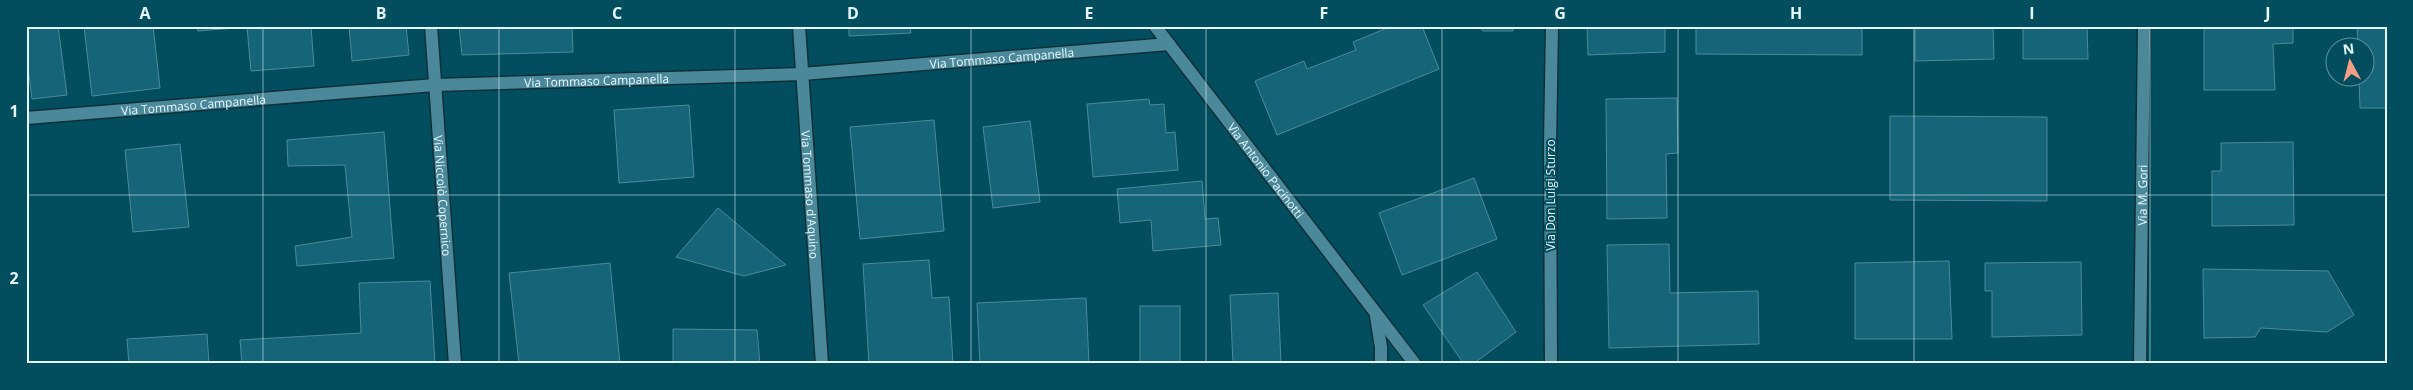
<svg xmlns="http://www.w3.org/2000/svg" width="2413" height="390" font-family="'Open Sans',sans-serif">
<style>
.building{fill:#156477;stroke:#4c8a9b}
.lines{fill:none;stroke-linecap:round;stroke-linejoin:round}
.minor-casing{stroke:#0f3139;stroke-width:15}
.minor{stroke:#4b899a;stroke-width:12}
.grid{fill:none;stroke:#e6f8fe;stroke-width:1;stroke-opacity:0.55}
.labels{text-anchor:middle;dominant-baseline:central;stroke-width:4;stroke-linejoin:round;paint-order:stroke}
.street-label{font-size:12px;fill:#e6f8fe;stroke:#034e5e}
.neatline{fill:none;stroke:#e6f8fe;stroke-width:2}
.grid-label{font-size:16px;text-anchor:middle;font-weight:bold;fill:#e6f8fe}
</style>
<rect width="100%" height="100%" fill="#034e5e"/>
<path class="building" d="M26 26H58L67 95 32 99 26 51Z
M84 26H153L160 88 92 96Z
M197 26H311L314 66 251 71 247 27 198 31Z
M349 26H406L409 55 352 61Z
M459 26H572L573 52 462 55Z
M849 26H910L911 33 849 36Z
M1392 26H1422L1439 69 1277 135 1255 81 1304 61 1307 69 1356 50 1353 42Z
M1478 26H1513V31H1483Z
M1587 26H1665V52L1588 55Z
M1696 26H1862V55L1696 54Z
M1915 26H1993L1994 59 1915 61Z
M2023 26H2087L2088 59H2023Z
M2204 26H2293V43L2273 44 2275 90H2204Z
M2357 26H2387V108H2360L2359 78H2366V48H2358Z
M1677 98 1678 153 1666 154 1667 218 1607 219 1606 99Z
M1149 99 1150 105 1164 104 1166 133 1175 132 1178 170 1093 177 1087 104Z
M689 105 694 177 619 183 614 110Z
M1890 116 2047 117V201L1890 200Z
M934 120 944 231 860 239 850 127Z
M1030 121 1040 202 993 208 983 127Z
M384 132 394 258 297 266 295 246 352 237 345 165 288 166 287 140Z
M2293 142 2294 225 2212 226V171H2221V143Z
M180 144 189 227 133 232 125 150Z
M1474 178 1497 239 1402 275 1379 213Z
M1202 181 1205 219 1218 218 1221 245 1153 251 1151 220 1120 223 1117 189Z
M718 208 786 265 744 276 676 257Z
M1669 244 1670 293 1758 291 1759 344 1609 348 1607 245Z
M929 260 932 298 949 297 953 364H869L863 264Z
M1949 261 1952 339H1855V263Z
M2081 262 2082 335 1992 337V291H1985V263Z
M610 263 620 364H519L509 273Z
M2203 269 2328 271 2354 315 2327 332 2261 328 2255 337 2204 338Z
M1477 272 1516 332 1473 364H1464L1423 305Z
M430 281 435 364H242L240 340 361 333 359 283Z
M1278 293 1281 364H1233L1230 295Z
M1086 298 1089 364H980L977 303Z
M1140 306H1180V364H1140Z
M673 329 757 330 760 364H673Z
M207 334 209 364H129L127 339Z"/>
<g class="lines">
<defs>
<g id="minor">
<path id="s1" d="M431 26 455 364"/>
<path id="s2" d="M799 26 822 364"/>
<path id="s3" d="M1155 26 1415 364"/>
<path id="s4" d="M26 118 435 85 802 74 1169 44"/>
<path d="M1376 316 1381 347V364"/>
<path d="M1551 364 1550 145 1552 26"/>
<path id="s5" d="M2140 364 2144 26"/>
</g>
</defs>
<use href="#minor" class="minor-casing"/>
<use href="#minor" class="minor"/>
</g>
<path class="grid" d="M263 26V364M499 26V364M735 26V364M971 26V364M1206 26V364M1442 26V364M1678 26V364M1914 26V364M2150 26V364M26 195H2387"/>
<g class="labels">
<g class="street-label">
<text stroke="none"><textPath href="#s4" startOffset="978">Via Tommaso Campanella</textPath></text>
<text stroke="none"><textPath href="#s4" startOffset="572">Via Tommaso Campanella</textPath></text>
<text stroke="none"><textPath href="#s4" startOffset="168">Via Tommaso Campanella</textPath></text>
<text stroke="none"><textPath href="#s3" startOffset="182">Via Antonio Pacinotti</textPath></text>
<text stroke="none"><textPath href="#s1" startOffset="170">Via Niccolò Copernico</textPath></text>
<text stroke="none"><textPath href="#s2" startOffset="169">Via Tommaso d'Aquino</textPath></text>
<text transform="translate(1550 195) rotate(-90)">Via Don Luigi Sturzo</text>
<text stroke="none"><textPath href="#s5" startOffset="169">Via M. Gori</textPath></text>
</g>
</g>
<rect width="2413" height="390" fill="none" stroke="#034e5e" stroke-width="55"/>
<g transform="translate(2350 62) rotate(353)"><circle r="24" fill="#034e5e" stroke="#5e929e"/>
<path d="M0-4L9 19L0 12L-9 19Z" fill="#f39f85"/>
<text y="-8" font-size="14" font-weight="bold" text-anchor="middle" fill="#e6f8fe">N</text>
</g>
<rect x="28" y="28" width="2358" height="334" class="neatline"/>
<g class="grid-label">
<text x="145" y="19">A</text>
<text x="381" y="19">B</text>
<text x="617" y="19">C</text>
<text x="853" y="19">D</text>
<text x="1089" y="19">E</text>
<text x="1324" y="19">F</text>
<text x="1560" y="19">G</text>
<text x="1796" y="19">H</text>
<text x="2032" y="19">I</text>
<text x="2268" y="19">J</text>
<text x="14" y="117">1</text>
<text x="14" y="284">2</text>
</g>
</svg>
